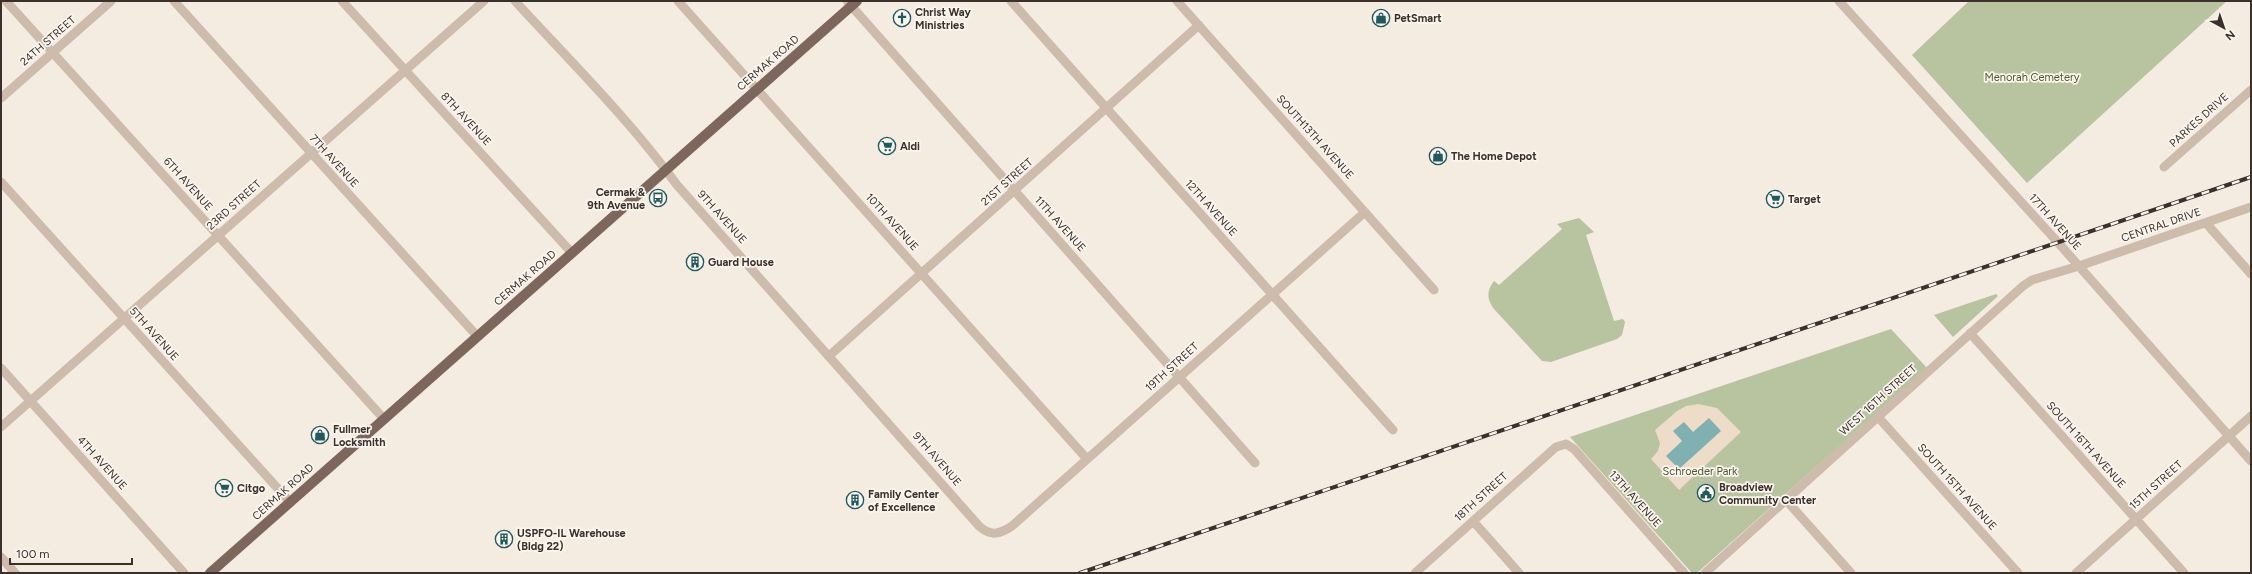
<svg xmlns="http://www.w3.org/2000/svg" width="2252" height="574" font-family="Figtree,sans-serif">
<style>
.green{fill:#b8c4a0}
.plaza{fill:#ecdcc8}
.water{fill:#7fb0b2}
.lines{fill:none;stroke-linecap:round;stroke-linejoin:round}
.minor{stroke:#cdbbac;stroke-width:9}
.major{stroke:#7d675c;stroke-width:10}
.rail-casing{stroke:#3b302b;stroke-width:4}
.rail{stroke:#fbf5ee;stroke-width:2.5;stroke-dasharray:8;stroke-linecap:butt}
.labels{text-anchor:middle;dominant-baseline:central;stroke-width:3.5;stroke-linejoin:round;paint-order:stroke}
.poi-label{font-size:11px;font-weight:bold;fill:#3b302b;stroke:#fbf5ee;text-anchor:start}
.street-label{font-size:11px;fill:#3b302b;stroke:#fbf5ee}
.park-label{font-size:11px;fill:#4a5a2e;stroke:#fbf5ee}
</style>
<rect width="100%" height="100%" fill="#f4ebe1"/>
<path class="green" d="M1969 1H2227L2027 183 1912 55Z
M1579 218 1594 232 1586 235 1614 321 1623 319 1625 322 1622 335 1617 339 1551 362 1542 361 1494 309C1486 299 1487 290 1494 281L1499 285 1562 229 1557 224Z
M1996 294 1998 296 1953 337 1934 315Z
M1891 329 1927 368 1697 573H1692L1570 437Z"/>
<path class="plaza" d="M1698 404 1717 408 1741 432 1679 490 1651 459 1658 451 1660 443 1655 430 1677 411 1686 406Z"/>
<path class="water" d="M1709 418 1721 431 1679 469 1666 456 1682 441 1673 431 1684 422 1693 432Z"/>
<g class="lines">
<path class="minor" d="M6 1 384 419
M174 1 477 336
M342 1 572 253
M515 1C570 61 629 119 677 185L979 526C991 537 1000 534 1012 526L1365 212
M678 1 1087 459
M847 1 1255 463
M1011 1 1393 430
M1177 1 1434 290
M1839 1 2062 247 2251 461
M1 98 111 1
M2164 167 2251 90
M1 182 290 502
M2206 223 2251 274
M1970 333 2184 573
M829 356 1199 25
M1 368 184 573
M1878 417 2018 573
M1 427 484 1
M1786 500 1851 573
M1473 521 1519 573
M1 557 15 573
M1415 573 1556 447 1566 444 1574 449 1684 573
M1705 573 2023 286 2032 280 2079 266 2251 207
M2076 573 2251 416"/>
<path class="major" d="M210 573 857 1"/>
<defs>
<path id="rail" d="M1080 573 2251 177"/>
</defs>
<use href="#rail" class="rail-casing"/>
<use href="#rail" class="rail"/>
</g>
<defs>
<symbol id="church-ring" viewBox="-11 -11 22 22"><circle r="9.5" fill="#fbf5ee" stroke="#1f5a5e" stroke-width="1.5"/><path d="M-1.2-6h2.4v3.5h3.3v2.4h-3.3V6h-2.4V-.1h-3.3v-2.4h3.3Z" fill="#1f5a5e"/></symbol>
<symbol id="shop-ring" viewBox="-11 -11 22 22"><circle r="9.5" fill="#fbf5ee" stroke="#1f5a5e" stroke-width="1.5"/><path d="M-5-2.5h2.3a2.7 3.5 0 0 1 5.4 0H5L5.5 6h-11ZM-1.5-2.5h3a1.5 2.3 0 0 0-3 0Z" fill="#1f5a5e"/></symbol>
<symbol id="supermarket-ring" viewBox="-11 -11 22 22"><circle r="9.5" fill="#fbf5ee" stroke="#1f5a5e" stroke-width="1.5"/><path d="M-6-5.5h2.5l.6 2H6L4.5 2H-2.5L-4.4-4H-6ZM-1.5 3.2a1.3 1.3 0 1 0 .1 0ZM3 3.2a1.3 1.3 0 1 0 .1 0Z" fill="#1f5a5e"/></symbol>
<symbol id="bus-ring" viewBox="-11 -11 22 22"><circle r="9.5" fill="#fbf5ee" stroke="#1f5a5e" stroke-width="1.5"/><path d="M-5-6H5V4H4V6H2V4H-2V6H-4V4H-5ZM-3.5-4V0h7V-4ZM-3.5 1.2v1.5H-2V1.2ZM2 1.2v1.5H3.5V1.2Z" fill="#1f5a5e"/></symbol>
<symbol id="building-ring" viewBox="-11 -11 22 22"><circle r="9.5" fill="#fbf5ee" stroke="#1f5a5e" stroke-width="1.5"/><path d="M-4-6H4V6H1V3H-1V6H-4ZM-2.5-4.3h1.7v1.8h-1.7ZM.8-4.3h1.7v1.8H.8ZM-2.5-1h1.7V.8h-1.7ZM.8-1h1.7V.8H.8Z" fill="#1f5a5e"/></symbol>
<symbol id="civic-ring" viewBox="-11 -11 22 22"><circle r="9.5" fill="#fbf5ee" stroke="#1f5a5e" stroke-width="1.5"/><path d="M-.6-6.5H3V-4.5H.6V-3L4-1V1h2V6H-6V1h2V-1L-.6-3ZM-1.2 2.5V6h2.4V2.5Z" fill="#1f5a5e"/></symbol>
</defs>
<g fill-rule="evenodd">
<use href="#church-ring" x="892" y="8" width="20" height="20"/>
<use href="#shop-ring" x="1371" y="8" width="20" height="20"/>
<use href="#supermarket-ring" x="877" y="136" width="20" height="20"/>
<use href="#shop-ring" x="1428" y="146" width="20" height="20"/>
<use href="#bus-ring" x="648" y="188" width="20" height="20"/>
<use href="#supermarket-ring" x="1765" y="189" width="20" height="20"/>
<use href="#building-ring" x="685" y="252" width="20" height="20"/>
<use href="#shop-ring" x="310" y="425" width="20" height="20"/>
<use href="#supermarket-ring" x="214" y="478" width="20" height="20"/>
<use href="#civic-ring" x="1696" y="483" width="20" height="20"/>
<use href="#building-ring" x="845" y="490" width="20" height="20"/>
<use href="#building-ring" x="494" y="529" width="20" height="20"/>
</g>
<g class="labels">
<g class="poi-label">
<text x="915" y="12">Christ Way<tspan x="915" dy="13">Ministries</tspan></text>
<text x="1394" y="18">PetSmart</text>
<text x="900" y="146">Aldi</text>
<text x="1451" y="156">The Home Depot</text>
<text x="645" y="192" text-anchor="end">Cermak &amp;<tspan x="645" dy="13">9th Avenue</tspan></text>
<text x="1788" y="199">Target</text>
<text x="708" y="262">Guard House</text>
<text x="333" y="429">Fullmer<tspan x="333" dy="13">Locksmith</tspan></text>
<text x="1719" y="487">Broadview<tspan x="1719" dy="13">Community Center</tspan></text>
<text x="237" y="488">Citgo</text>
<text x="868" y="494">Family Center<tspan x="868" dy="13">of Excellence</tspan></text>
<text x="517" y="533">USPFO-IL Warehouse<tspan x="517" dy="13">(Bldg 22)</tspan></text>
</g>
<g class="street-label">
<text transform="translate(48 41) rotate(-41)">24TH STREET</text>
<text transform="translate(768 63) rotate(-41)">CERMAK ROAD</text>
<text transform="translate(466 119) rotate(47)">8TH AVENUE</text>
<text transform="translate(2199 120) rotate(-42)">PARKES DRIVE</text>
<text transform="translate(1315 137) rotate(48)">SOUTH13TH AVENUE</text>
<text transform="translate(334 161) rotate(48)">7TH AVENUE</text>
<text transform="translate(1007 182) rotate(-42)">21ST STREET</text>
<text transform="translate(188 184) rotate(48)">6TH AVENUE</text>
<text transform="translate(234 205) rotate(-42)">23RD STREET</text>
<text transform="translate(1211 208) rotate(48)">12TH AVENUE</text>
<text transform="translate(722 217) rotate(48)">9TH AVENUE</text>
<text transform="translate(892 222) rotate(48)">10TH AVENUE</text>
<text transform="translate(2055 222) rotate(48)">17TH AVENUE</text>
<text transform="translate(1060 224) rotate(48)">11TH AVENUE</text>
<text transform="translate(2161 225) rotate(-19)">CENTRAL DRIVE</text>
<text transform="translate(525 278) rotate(-41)">CERMAK ROAD</text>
<text transform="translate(154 334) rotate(48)">5TH AVENUE</text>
<text transform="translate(1172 367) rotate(-42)">19TH STREET</text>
<text transform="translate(1878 400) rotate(-42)">WEST 16TH STREET</text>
<text transform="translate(2086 445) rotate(48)">SOUTH 16TH AVENUE</text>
<text transform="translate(937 459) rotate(49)">9TH AVENUE</text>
<text transform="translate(102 463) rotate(48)">4TH AVENUE</text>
<text transform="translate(2156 485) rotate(-42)">15TH STREET</text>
<text transform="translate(1957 487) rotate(48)">SOUTH 15TH AVENUE</text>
<text transform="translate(283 492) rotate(-42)">CERMAK ROAD</text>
<text transform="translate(1481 497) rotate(-42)">18TH STREET</text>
<text transform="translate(1635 499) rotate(48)">13TH AVENUE</text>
</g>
<g class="park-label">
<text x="2032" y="77">Menorah Cemetery</text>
<text x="1700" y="471">Schroeder Park</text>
</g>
</g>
<rect width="2252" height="574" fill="none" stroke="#3b302b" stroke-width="4"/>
<g transform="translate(2224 28) rotate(140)" stroke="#fbf5ee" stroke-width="3" paint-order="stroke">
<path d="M0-3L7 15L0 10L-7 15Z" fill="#3b302b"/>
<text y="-6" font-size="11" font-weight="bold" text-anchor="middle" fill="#3b302b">N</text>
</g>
<path d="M10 558v6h122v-6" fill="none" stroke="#3b302b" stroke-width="2"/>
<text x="16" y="558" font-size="12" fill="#3b302b" stroke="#fbf5ee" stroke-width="3" paint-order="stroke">100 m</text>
</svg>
